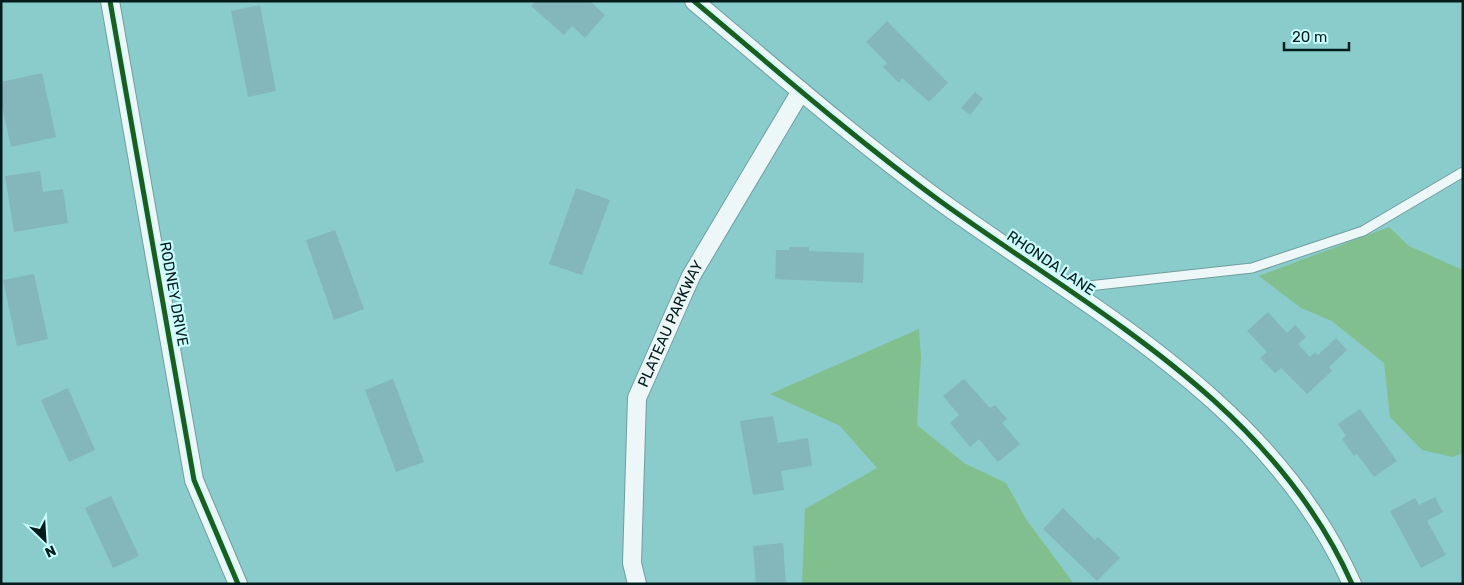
<svg xmlns="http://www.w3.org/2000/svg" width="1464" height="585" font-family="Rubik,sans-serif">
<style>
.green{fill:#82bf8f}
.building{fill:#83b7bc}
.lines{fill:none;stroke-linecap:round;stroke-linejoin:round}
.service-casing{stroke:#6f9e9f;stroke-width:11}
.minor-casing{stroke:#6f9e9f;stroke-width:20}
.service{stroke:#edf7f7;stroke-width:9}
.minor{stroke:#edf7f7;stroke-width:18}
.cycleway-casing{stroke:#c8fefd;stroke-width:8}
.cycleway{stroke:#1b5e20;stroke-width:5}
.labels{text-anchor:middle;dominant-baseline:central;stroke-width:4.5;stroke-linejoin:round;paint-order:stroke}
.street-label{font-size:15px;fill:#021b1b;stroke:#c8fefd}
</style>
<rect width="100%" height="100%" fill="#8acccc"/>
<path class="green" d="M1389 227 1409 246 1463 270V453L1453 457 1422 450 1390 417 1384 363 1332 321 1301 308 1259 276Z
M919 329 921 358 917 425 964 463 1006 483 1026 519 1074 584H802L805 509 877 468 840 426 770 394Z"/>
<path class="building" d="M536 1H590L605 15 585 38 572 26 564 35 531 6Z
M260 5 276 91 248 97 231 11Z
M887 21 948 83 929 102 902 78 899 83 883 67 887 63 866 42Z
M42 73 56 137 11 147 1 102V82Z
M975 92 983 99 970 115 961 108Z
M40 171 43 192 63 189 68 223 14 232 5 176Z
M576 188 610 200 582 275 549 264Z
M335 230 364 309 334 320 306 240Z
M789 247H809V251L864 253 863 283 775 279 776 250H789Z
M34 274 48 339 17 346 3 280Z
M1268 312 1287 333 1295 325 1306 337 1298 344 1310 357 1315 352 1318 355 1336 338 1347 350 1329 367 1332 371 1307 394 1281 368 1275 373 1260 358 1267 352 1247 331Z
M393 379 424 462 396 472 365 390Z
M964 379 990 408 995 405 1007 419 1002 423 1020 444 998 462 979 439 970 447 950 423 959 415 943 396Z
M68 388 95 450 69 462 41 400Z
M1360 409 1397 461 1374 477 1357 454 1354 456 1342 439 1346 436 1338 424Z
M773 416 778 443 808 438 812 466 781 471 784 490 753 495 740 421Z
M111 496 139 556 113 568 85 508Z
M1435 497 1443 512 1427 521 1446 555 1421 568 1390 511 1415 498 1419 505Z
M1063 508 1095 540 1098 537 1120 558 1097 581 1043 529Z
M783 543 786 584H756L753 546Z"/>
<g class="lines">
<defs>
<path id="service" d="M1070 288 1252 268 1363 231 1463 172"/>
<g id="minor">
<path d="M110 1 194 480 238 584"/>
<path d="M694 1C775 69 855 139 940 201 1092 311 1272 403 1352 584"/>
<path id="s1" d="M637 584 632 563 637 398 691 276 801 91"/>
</g>
</defs>
<use href="#service" class="service-casing"/>
<use href="#minor" class="minor-casing"/>
<use href="#service" class="service"/>
<use href="#minor" class="minor"/>
<defs>
<path id="cycleway" d="M110 1 194 480 238 584
M694 1C775 69 855 139 940 201 1092 311 1272 403 1352 584"/>
</defs>
<use href="#cycleway" class="cycleway-casing"/>
<use href="#cycleway" class="cycleway"/>
</g>
<g class="labels">
<g class="street-label">
<text transform="translate(1051 263) rotate(34)">RHONDA LANE</text>
<text transform="translate(174 294) rotate(80)">RODNEY DRIVE</text>
<text stroke="none"><textPath href="#s1" startOffset="268">PLATEAU PARKWAY</textPath></text>
</g>
</g>
<rect width="1464" height="585" fill="none" stroke="#021b1b" stroke-width="5"/>
<g transform="translate(45 540) rotate(155)" stroke="#c8fefd" stroke-width="4" paint-order="stroke">
<path d="M0-4L9 19L0 12L-9 19Z" fill="#021b1b"/>
<text y="-8" font-size="14" font-weight="bold" text-anchor="middle" fill="#021b1b">N</text>
</g>
<path d="M1284 42v8h65v-8" fill="none" stroke="#021b1b" stroke-width="2.5"/>
<text x="1292" y="42" font-size="15" fill="#021b1b" stroke="#c8fefd" stroke-width="4" paint-order="stroke">20 m</text>
</svg>
